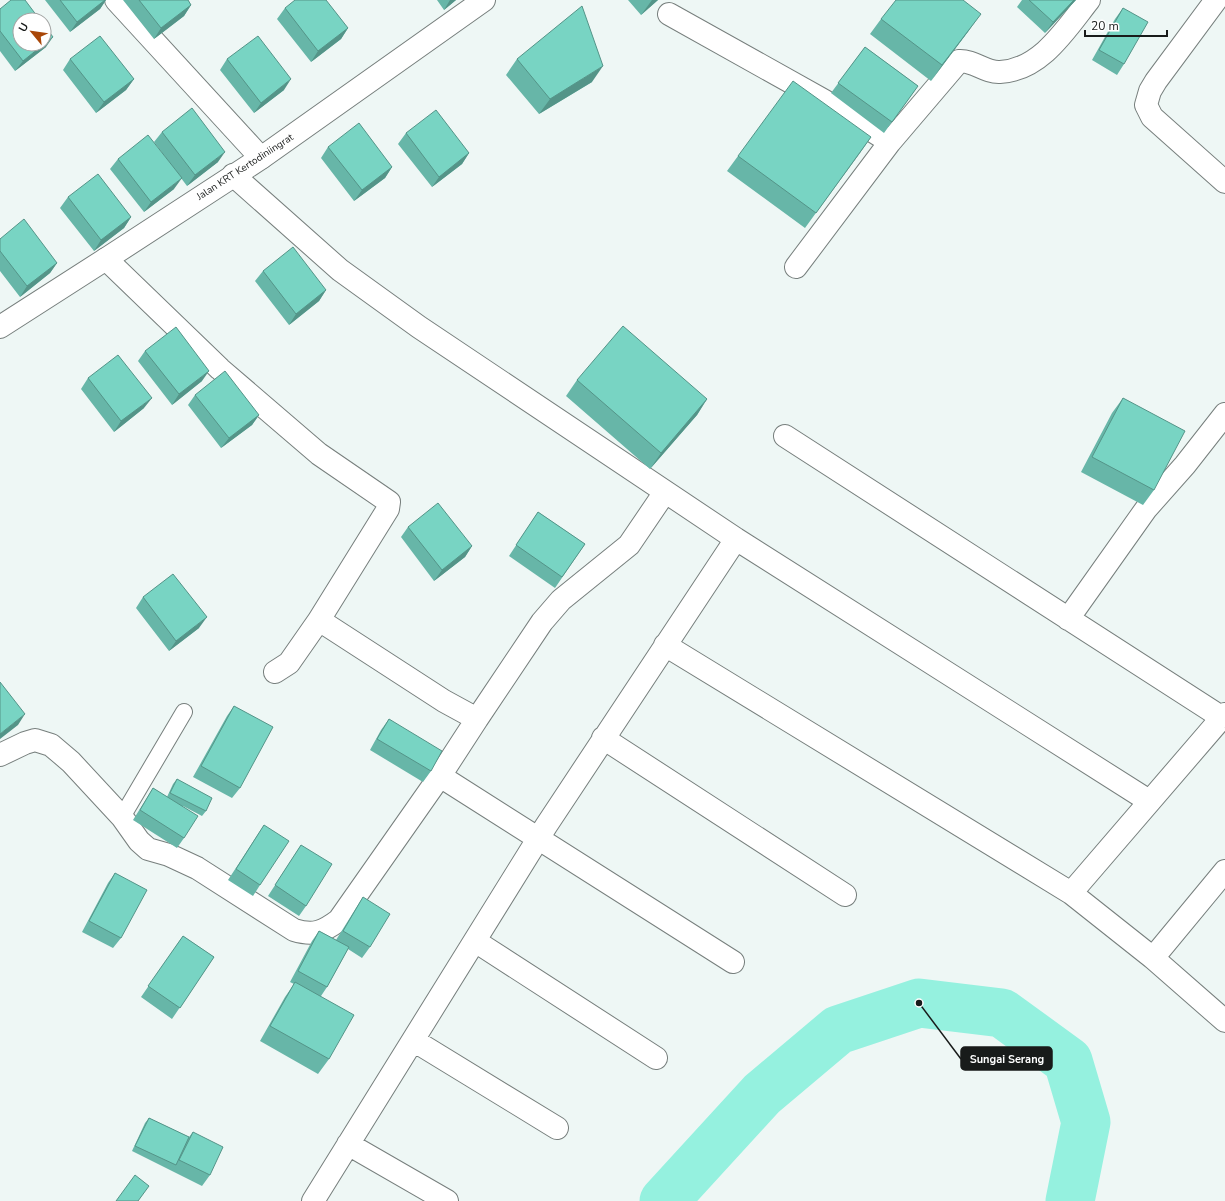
<svg xmlns="http://www.w3.org/2000/svg" width="1225" height="1201" font-family="'Nunito Sans',sans-serif">
<style>
.lines{fill:none;stroke-linecap:round;stroke-linejoin:round}
.river{stroke:#95f1df;stroke-width:49}
.service-casing{stroke:#777f7d;stroke-width:18}
.minor-casing{stroke:#777f7d;stroke-width:24}
.primary-casing{stroke:#777f7d;stroke-width:24}
.service{stroke:#fff;stroke-width:16}
.minor{stroke:#fff;stroke-width:22}
.primary{stroke:#fff;stroke-width:22}
.wall{fill:#67b6a8}
.shaded-wall{fill:#549488}
.building{fill:#78d4c3;stroke:#549488}
.labels{text-anchor:middle;dominant-baseline:central;stroke-width:3.5;stroke-linejoin:round;paint-order:stroke}
.street-label{font-size:10px;fill:#181b1a;stroke:#fff}
.leader{fill:none;stroke:#181b1a;stroke-width:1.5}
.callout-dot{fill:#181b1a;stroke:#fff;stroke-width:1.5}
.callout{fill:#181b1a;stroke:#181b1a;stroke-width:1.5}
.callout-label{font-size:11px;text-anchor:middle;font-weight:bold;fill:#fff}
</style>
<rect width="100%" height="100%" fill="#eef7f5"/>
<g class="lines">
<path class="river" d="M664 1201 762 1094 838 1030 919 1003 1002 1013 1068 1061 1086 1122 1070 1201"/>
<defs>
<path id="service" d="M122 817 184 712"/>
<path id="minor" d="M116 0 261 158
M1216 0 1156 81 1150 91 1146 105 1152 117 1225 182
M669 14 823 100 890 142 959 61C973 60 986 73 1000 72 1041 70 1066 29 1089 0
M233 175 340 270 419 327 736 539 1149 801
M106 259 220 369 319 454 389 502 388 509 319 620 444 701 477 719 542 622 561 600 629 545 665 492
M796 267 890 142
M785 436 1221 717
M1068 619 1146 509 1185 465 1225 414
M665 645 1071 893 1153 958 1225 1021
M275 672 289 663 319 620
M603 738 845 895
M0 755 25 743 35 740 51 745 71 762 122 817 139 841 148 849 169 855 197 868 294 930C314 936 323 932 339 920L440 776 733 962
M440 776 477 719
M1071 893 1225 714
M475 941 656 1058
M1153 958 1225 871
M413 1040 557 1128
M348 1144 447 1201
M313 1201 546 826 736 539"/>
<path id="primary" d="M0 327 106 259 261 158 484 0"/>
</defs>
<use href="#service" class="service-casing"/>
<use href="#minor" class="minor-casing"/>
<use href="#primary" class="primary-casing"/>
<use href="#service" class="service"/>
<use href="#minor" class="minor"/>
<use href="#primary" class="primary"/>
</g>
<path class="wall" d="M45 0H106L100 9 70 32Z
M123 0H188L191 5 184 16 154 39Z
M437 0H456L444 10Z
M628 0H658L641 15Z
M1022 0H1076L1045 33 1017 7Z
M285 8 348 28 341 39 311 62 277 19Z
M1123 8 1124 64 1117 75 1092 60 1115 19Z
M0 9 46 47 15 71 0 51Z
M881 19 970 29 931 81 870 34Z
M865 47 918 86 884 133 831 93Z
M70 59 134 79 126 90 96 113 63 70Z
M227 59 284 90 254 113 220 70Z
M517 59 592 82 539 114 506 75Z
M162 132 218 162 187 186 154 142Z
M406 133 469 153 462 164 432 187 398 144Z
M871 137 805 228 727 171 738 156Z
M328 147 392 167 385 178 354 201 321 158Z
M118 159 174 189 144 212 110 169Z
M68 197 131 217 124 228 94 251 60 208Z
M0 239 57 263 50 273 20 297 0 271Z
M263 271 326 290 319 301 289 325 255 281Z
M145 351 202 381 172 405 138 361Z
M88 378 144 408 114 432 81 389Z
M577 380 707 399 697 415 650 469 566 396Z
M195 395 259 415 252 425 221 448 188 405Z
M1123 398 1154 490 1143 505 1081 472 1112 413Z
M538 512 585 544 555 588 509 556Z
M408 527 472 546 465 557 434 581 401 537Z
M143 597 199 628 169 651 136 608Z
M234 706 240 788 232 798 193 777 227 716Z
M389 719 431 771 423 782 370 750 381 730Z
M177 779 206 811 202 816 183 806 184 838 177 848 133 820 153 788 167 797 173 784Z
M264 825 260 885 253 896 228 880Z
M301 845 306 906 299 916 268 896Z
M115 873 121 938 113 948 82 932 108 883Z
M363 897 370 947 362 958 348 949 327 987 321 996 329 1059 318 1074 260 1041 285 997 294 984 290 982 312 941 319 931 336 940 356 908Z
M183 936 214 957 172 1019 141 997Z
M149 1118 189 1137 193 1132 210 1175 202 1186 132 1151 145 1123Z"/>
<path class="shaded-wall" d="M105 0H106L100 9 70 32 77 22Z
M450 0H456L444 10Z
M652 0H658L641 15Z
M1074 0H1076L1045 33 1053 22Z
M191 5 184 16 154 39 161 28Z
M981 14 970 29 931 81 942 65Z
M348 28 341 39 311 62 318 51Z
M53 37 46 47 15 71 23 61Z
M603 66 592 82 539 114 550 99Z
M134 79 126 90 96 113 104 102Z
M291 79 284 90 254 113 261 103Z
M871 137 860 153 805 228 816 213Z
M225 152 218 162 187 186 195 175Z
M469 153 462 164 432 187 439 177Z
M392 167 385 178 354 201 362 190Z
M182 178 174 189 144 212 151 202Z
M131 217 124 228 94 251 101 240Z
M57 263 50 273 20 297 27 286Z
M326 290 319 301 289 325 296 314Z
M209 371 202 381 172 405 179 394Z
M152 398 144 408 114 432 121 421Z
M707 399 697 415 650 469 661 453Z
M259 415 252 425 221 448 229 438Z
M472 546 465 557 434 581 442 570Z
M207 617 199 628 169 651 176 641Z
M25 714 18 725 0 739V734Z"/>
<path class="building" d="M11 0H25L40 20H20V44H44L23 61 0 31V9Z
M60 0H105L77 22Z
M139 0H188L191 5 161 28Z
M295 0H326L348 28 318 51 285 8Z
M896 0H963L981 14 942 65 881 19Z
M1029 0H1074L1053 22Z
M582 6 603 66 550 99 517 59Z
M1123 8 1148 22 1124 64 1099 50Z
M44 25 53 37 44 44Z
M100 36 134 79 104 102 70 59Z
M258 36 291 79 261 103 227 59Z
M865 47 918 86 892 122 838 83Z
M793 81 871 137 816 213 738 156Z
M192 108 225 152 195 175 162 132Z
M436 110 469 153 439 177 406 133Z
M359 123 392 167 362 190 328 147Z
M148 135 182 178 151 202 118 159Z
M98 174 131 217 101 240 68 197Z
M24 219 57 263 27 286 0 251V239Z
M293 247 326 290 296 314 263 271Z
M623 326 707 399 661 453 577 380Z
M176 327 209 371 179 394 145 351Z
M118 355 152 398 121 421 88 378Z
M225 371 259 415 229 438 195 395Z
M1123 398 1185 431 1154 490 1092 457Z
M438 503 472 546 442 570 408 527Z
M538 512 585 544 562 577 516 545Z
M173 574 207 617 176 641 143 597Z
M0 682 25 714 0 734Z
M234 706 273 727 240 788 201 766Z
M389 719 442 751 431 771 377 739Z
M177 779 212 798 206 811 170 793Z
M153 788 198 816 184 838 140 810Z
M264 825 289 841 260 885 236 869Z
M301 845 332 864 306 906 275 885Z
M115 873 147 890 121 938 89 921Z
M363 897 390 914 370 947 343 931Z
M319 931 349 947 327 987 298 971Z
M183 936 214 957 180 1008 148 986Z
M295 982 354 1015 329 1059 270 1026Z
M149 1118 189 1137 176 1165 135 1146Z
M193 1132 223 1147 210 1175 179 1160Z
M135 1175 149 1186 138 1201H116Z"/>
<g class="labels">
<g class="street-label">
<text transform="translate(245 167) rotate(-33)">Jalan KRT Kertodiniingrat</text>
</g>
</g>
<path class="leader" d="M919 1003L961 1059"/>
<circle class="callout-dot" cx="919" cy="1003" r="4"/>
<rect class="callout" x="961" y="1047" width="91" height="23" rx="4"/>
<g class="callout-label">
<text x="1007" y="1063">Sungai Serang</text>
</g>
<g transform="translate(32 32) rotate(299)"><circle r="19" fill="#ffffff" stroke="#a3a4a3"/>
<path d="M0-3L7 15L0 10L-7 15Z" fill="#a94708"/>
<text y="-6" font-size="11" font-weight="bold" text-anchor="middle" fill="#181b1a">U</text>
</g>
<path d="M1085 30v6h82v-6" fill="none" stroke="#181b1a" stroke-width="2"/>
<text x="1091" y="30" font-size="12" fill="#181b1a" stroke="#ffffff" stroke-width="3" paint-order="stroke">20 m</text>
</svg>
